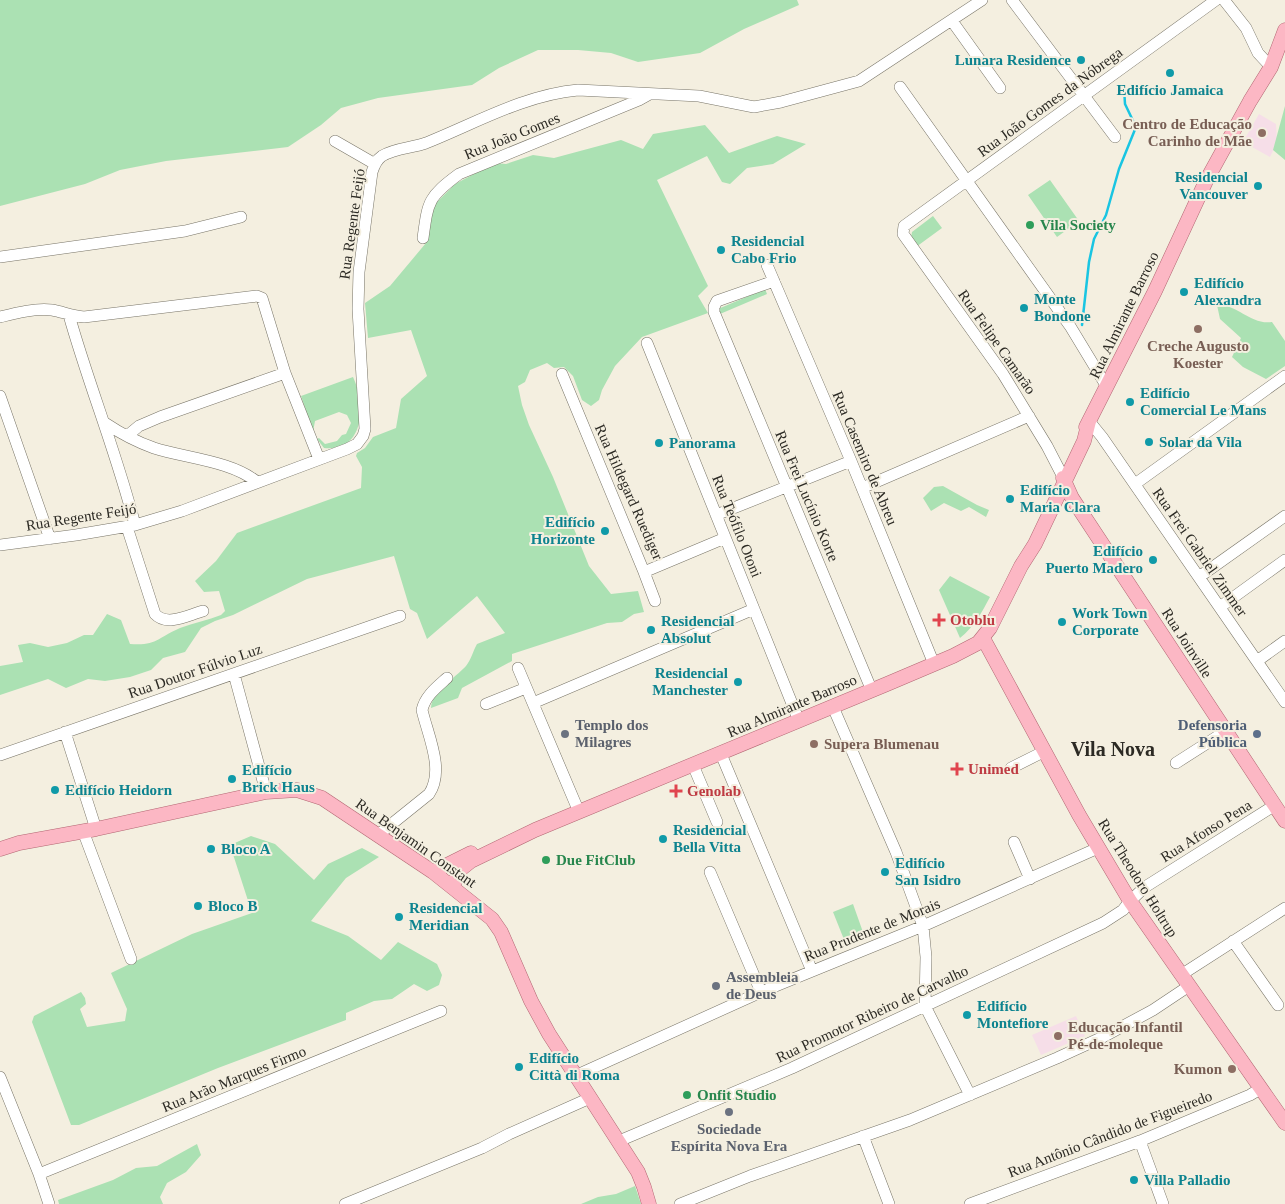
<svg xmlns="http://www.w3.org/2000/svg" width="1285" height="1204" font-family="Georgia,serif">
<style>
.education{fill:#f6dee8}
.green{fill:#abe1b3}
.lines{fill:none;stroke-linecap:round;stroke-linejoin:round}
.stream{stroke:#19c5e2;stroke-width:2.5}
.minor-casing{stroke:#787467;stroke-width:12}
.major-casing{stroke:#b26672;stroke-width:15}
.minor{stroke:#fff;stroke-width:11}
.major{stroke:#fcb7c4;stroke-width:14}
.culture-dot{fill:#0f9aa8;stroke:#f4efe0;stroke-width:2}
.education-dot{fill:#8d6e63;stroke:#f4efe0;stroke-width:2}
.leisure-dot{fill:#2e9e5b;stroke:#f4efe0;stroke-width:2}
.health-dot{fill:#e0444e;stroke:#f4efe0;stroke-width:2}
.worship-dot{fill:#6b7280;stroke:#f4efe0;stroke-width:2}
.service-dot{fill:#5c6f8a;stroke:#f4efe0;stroke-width:2}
.labels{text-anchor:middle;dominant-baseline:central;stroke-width:4;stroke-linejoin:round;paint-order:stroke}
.culture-label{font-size:15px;font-weight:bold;fill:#0d838f;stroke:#f4efe0;text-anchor:start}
.street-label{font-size:15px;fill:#2c2a24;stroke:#f4efe0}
.education-label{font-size:15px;font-weight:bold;fill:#785e54;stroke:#f4efe0;text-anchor:end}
.leisure-label{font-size:15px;font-weight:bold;fill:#27864d;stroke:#f4efe0;text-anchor:start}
.health-label{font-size:15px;font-weight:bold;fill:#be3a42;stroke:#f4efe0;text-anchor:start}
.worship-label{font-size:15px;font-weight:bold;fill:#5b616d;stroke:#f4efe0;text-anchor:start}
.service-label{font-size:15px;font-weight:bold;fill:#4e5e75;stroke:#f4efe0;text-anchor:end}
.district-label{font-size:20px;font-weight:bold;fill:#2c2a24;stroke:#f4efe0}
</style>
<rect width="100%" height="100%" fill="#f4efe0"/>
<path class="education" d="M1259 114 1276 124 1277 143 1270 157 1243 142Z
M1076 1016 1085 1036 1041 1055 1032 1035Z"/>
<path class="green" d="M0 0H797L799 5 744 29 700 53 638 62 611 53 578 50H538L499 68 472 85 378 98 341 108 321 125 288 147 166 161 120 170 85 184 0 206Z
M1285 106V160L1273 150Z
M705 125 729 153 777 136 806 144 773 164 747 168 730 184 722 182 707 156 657 180 708 286 698 296 708 313 642 337 615 366 602 390 599 400 591 406 582 400 573 376 564 367 554 368 547 363 530 370 525 382 518 386 522 405 529 425 553 477 589 566 611 594 638 591 644 612 634 614 622 622 607 623 512 654V661L462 688 458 698 431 708C432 691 455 678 466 666 471 660 473 651 477 644L505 633 477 596 427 639 417 613 410 609 394 556 307 579 233 615 215 621 201 628 185 652 163 658 151 670 130 677 105 681 88 679 66 688 48 679 0 695V666L23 662 18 645 30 643 48 647 67 643 84 635H93L107 614 121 620 130 644C157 646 157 638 180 628 194 623 208 620 221 615L225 611 219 591 204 592 195 581 216 561 237 533 361 488 362 467 356 456 357 453 365 448 373 437 396 428 401 399 427 376 411 330 368 338 365 303 390 286 426 243 434 205 455 184 495 163 506 164 533 155 554 158 621 140 643 149 653 134Z
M1050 180 1079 221 1057 237 1028 195Z
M933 216 942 228 916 247 911 238 912 232Z
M765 289 767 294 720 314 718 309Z
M1217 305C1238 304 1250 325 1272 322L1285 341V366L1266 379 1243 367 1232 357 1241 338 1220 319Z
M353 377C366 404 365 452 324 448L317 439 319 438 325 444 337 441 342 435 346 434 351 423 347 415 339 412 315 421 313 432 301 396Z
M943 486 977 505 989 510 986 517 969 507 961 511 944 503 931 511 923 498 934 487Z
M950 576 990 597C982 612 974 627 960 638L939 590Z
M251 836 275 844 314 880 328 864 362 848 379 857 346 878 311 921 348 936 381 960 398 942 437 964 442 975 439 985 427 991 414 984 392 999 374 1001 346 1013V1020L218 1068 79 1125H71L32 1022 34 1016 81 992 85 998 86 1004 80 1009 87 1027 125 1021 127 1009 111 973 192 934 252 913 230 845Z
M853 904 864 935 845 942 833 912Z
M197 1144 201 1155 186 1172 167 1183 160 1197 163 1204H59L58 1200 113 1180 136 1168 157 1166Z
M635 1186 641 1204H581L598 1197 616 1194Z"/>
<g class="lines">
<path class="stream" d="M1082 325 1089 262 1094 239 1106 215 1119 169 1136 127 1125 104 1124 88"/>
<defs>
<path id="minor" d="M1012 0 1115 137
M1224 0 1246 28 1258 53 1271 67
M952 21 1000 88
M900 87 1070 326 1107 387
M335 141 375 164
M423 238C428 201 428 197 459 174L639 100 648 95
M0 257 185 231 241 217
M767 265 851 461 934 664
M774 281 717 301 714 307V312L872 691
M69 315C89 386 117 454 135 525
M0 317C16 313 35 308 52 310 63 312 72 316 84 317L257 296 262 298 285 373 319 459
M647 343 799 721
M562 374 644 572 725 538
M0 396 50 539
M1089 421 1102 437 1285 702
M105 423C120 433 137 442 154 448 185 458 232 461 257 482
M127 436 139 426 160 417 285 373
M1062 475 1047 446 1003 374 903 234 904 226 1216 0
M1135 484 1285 376
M862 488 1029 416
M716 515 851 461
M127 527 155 614C167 627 188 615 203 611
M0 545 76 535 135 525 182 511 347 449 357 444 363 436 365 429 358 309 359 272 372 172C374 166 376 160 382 156 395 148 412 148 426 143 476 123 524 95 578 90L699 96 754 107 781 102 859 81 982 0
M644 572 655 601
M1199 577 1285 516
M1220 607 1285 560
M1257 661 1285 641
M518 668 579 812
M234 674 266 792
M533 703 754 609
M486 704 526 688
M833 707 896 852 923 926 926 957 925 1006 970 1095
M65 732 96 829
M721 754 812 971
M0 755 400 616
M1176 763 1226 731
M693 765 717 822
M1011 768 1045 751
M83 831 131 959
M378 835 429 794C445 770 428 736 422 710 425 696 437 687 447 678
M1014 842 1030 879
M710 872 761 992
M1233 941 1278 1005
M1181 975 1285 908
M575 1076 761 992 923 926 1098 848
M0 1077 39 1174 49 1204
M863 1136 889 1204
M619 1141 792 1068 1103 923 1123 910 1130 901 1145 887 1275 805
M1140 1141 1163 1204
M39 1174 441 1011
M345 1204 482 1148 509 1134 590 1098
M680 1204 750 1176 910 1120 1057 1058 1103 1037 1153 1010 1189 986
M970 1204 1140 1141 1250 1095 1260 1089"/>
<path id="major" d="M1086 427 1155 291 1206 181 1250 101 1271 67 1285 30
M1063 478 1072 498 1285 821
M983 638 1079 815 1130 901 1285 1123
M0 849 19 843 96 829 266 792 297 790 322 798 433 872 492 919 501 932 531 1001 549 1034 638 1172 644 1187 649 1204
M433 872 471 853
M452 887 461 869 471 861 535 830 887 684 953 656 978 643 990 628 1021 566 1035 544 1084 441 1089 421"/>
</defs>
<use href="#minor" class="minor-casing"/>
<use href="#major" class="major-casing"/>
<use href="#minor" class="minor"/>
<use href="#major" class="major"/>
</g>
<g class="culture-dot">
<circle cx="1081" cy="60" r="5"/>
<circle cx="1170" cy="73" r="5"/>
<circle cx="1258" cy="186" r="5"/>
<circle cx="721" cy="250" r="5"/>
<circle cx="1184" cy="292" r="5"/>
<circle cx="1024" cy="308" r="5"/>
<circle cx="1130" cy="402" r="5"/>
<circle cx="1149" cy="442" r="5"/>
<circle cx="659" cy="443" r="5"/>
<circle cx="1010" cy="499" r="5"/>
<circle cx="605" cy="531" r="5"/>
<circle cx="1153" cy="560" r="5"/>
<circle cx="1062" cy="622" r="5"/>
<circle cx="651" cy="630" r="5"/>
<circle cx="738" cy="682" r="5"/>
<circle cx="232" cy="779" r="5"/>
<circle cx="55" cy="790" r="5"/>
<circle cx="663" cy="839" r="5"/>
<circle cx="211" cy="849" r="5"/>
<circle cx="885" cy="872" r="5"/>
<circle cx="198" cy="906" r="5"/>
<circle cx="399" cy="917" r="5"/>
<circle cx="967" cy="1015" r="5"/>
<circle cx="519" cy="1067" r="5"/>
<circle cx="1134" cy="1180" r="5"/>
</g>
<g class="education-dot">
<circle cx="1262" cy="133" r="5"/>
<circle cx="1198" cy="329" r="5"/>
<circle cx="814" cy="744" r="5"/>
<circle cx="1058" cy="1036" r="5"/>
<circle cx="1232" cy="1069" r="5"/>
</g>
<g class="leisure-dot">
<circle cx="1030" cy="225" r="5"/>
<circle cx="546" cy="860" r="5"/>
<circle cx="687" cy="1095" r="5"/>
</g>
<g class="health-dot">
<path d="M936.5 612.5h5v5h5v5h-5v5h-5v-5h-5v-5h5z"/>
<path d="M954.5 761.5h5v5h5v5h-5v5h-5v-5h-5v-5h5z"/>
<path d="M673.5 783.5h5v5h5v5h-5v5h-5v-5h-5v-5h5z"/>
</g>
<g class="worship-dot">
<circle cx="565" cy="734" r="5"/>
<circle cx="716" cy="986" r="5"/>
<circle cx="729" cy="1112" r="5"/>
</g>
<circle class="service-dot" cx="1257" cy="734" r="5"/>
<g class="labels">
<g class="culture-label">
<text x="1071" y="60" text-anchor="end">Lunara Residence</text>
<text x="1170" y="90" text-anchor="middle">Edifício Jamaica</text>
<text x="1248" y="177" text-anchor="end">Residencial<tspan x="1248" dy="17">Vancouver</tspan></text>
<text x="731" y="241">Residencial<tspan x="731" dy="17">Cabo Frio</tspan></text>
<text x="1194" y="283">Edifício<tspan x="1194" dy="17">Alexandra</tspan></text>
<text x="1034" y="299">Monte<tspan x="1034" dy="17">Bondone</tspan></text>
<text x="1140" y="393">Edifício<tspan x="1140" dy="17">Comercial Le Mans</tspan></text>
<text x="1159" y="442">Solar da Vila</text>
<text x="669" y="443">Panorama</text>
<text x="1020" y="490">Edifício<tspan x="1020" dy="17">Maria Clara</tspan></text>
<text x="595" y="522" text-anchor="end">Edifício<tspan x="595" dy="17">Horizonte</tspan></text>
<text x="1143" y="551" text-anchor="end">Edifício<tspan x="1143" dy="17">Puerto Madero</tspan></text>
<text x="1072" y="613">Work Town<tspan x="1072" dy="17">Corporate</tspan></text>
<text x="661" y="621">Residencial<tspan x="661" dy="17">Absolut</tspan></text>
<text x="728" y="673" text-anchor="end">Residencial<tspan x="728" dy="17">Manchester</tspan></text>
<text x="242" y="770">Edifício<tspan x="242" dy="17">Brick Haus</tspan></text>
<text x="65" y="790">Edifício Heidorn</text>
<text x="673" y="830">Residencial<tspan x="673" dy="17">Bella Vitta</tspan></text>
<text x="221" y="849">Bloco A</text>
<text x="895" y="863">Edifício<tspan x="895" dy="17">San Isidro</tspan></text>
<text x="208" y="906">Bloco B</text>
<text x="409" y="908">Residencial<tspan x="409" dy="17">Meridian</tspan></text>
<text x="977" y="1006">Edifício<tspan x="977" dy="17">Montefiore</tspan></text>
<text x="529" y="1058">Edifício<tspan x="529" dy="17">Città di Roma</tspan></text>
<text x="1144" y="1180">Villa Palladio</text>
</g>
<g class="street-label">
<text transform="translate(1050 102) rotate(-36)">Rua João Gomes da Nóbrega</text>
<text transform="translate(512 136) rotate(-22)">Rua João Gomes</text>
<text transform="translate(352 224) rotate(-82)">Rua Regente Feijó</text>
<text transform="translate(1124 315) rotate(-64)">Rua Almirante Barroso</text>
<text transform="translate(997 342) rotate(55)">Rua Felipe Camarão</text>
<text transform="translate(865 458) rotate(67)">Rua Casemiro de Abreu</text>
<text transform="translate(629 492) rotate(66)">Rua Hildegard Ruediger</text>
<text transform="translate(807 496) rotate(67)">Rua Frei Lucínio Korte</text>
<text transform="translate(81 517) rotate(-9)">Rua Regente Feijó</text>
<text transform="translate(737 526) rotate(68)">Rua Teófilo Otoni</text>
<text transform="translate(1200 552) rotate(55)">Rua Frei Gabriel Zimmer</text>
<text transform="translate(1187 643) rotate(57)">Rua Joinville</text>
<text transform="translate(195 671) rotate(-19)">Rua Doutor Fúlvio Luz</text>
<text transform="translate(792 706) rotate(-23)">Rua Almirante Barroso</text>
<text transform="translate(1206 831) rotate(-32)">Rua Afonso Pena</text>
<text transform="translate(416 843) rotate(35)">Rua Benjamin Constant</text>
<text transform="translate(1138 878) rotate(58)">Rua Theodoro Holtrup</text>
<text transform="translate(872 930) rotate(-22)">Rua Prudente de Morais</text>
<text transform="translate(872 1014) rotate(-25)">Rua Promotor Ribeiro de Carvalho</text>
<text transform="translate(234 1079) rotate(-22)">Rua Arão Marques Firmo</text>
<text transform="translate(1110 1134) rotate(-21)">Rua Antônio Cândido de Figueiredo</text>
</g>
<g class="education-label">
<text x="1252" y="124">Centro de Educação<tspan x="1252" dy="17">Carinho de Mãe</tspan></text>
<text x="1198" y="346" text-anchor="middle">Creche Augusto<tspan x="1198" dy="17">Koester</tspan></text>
<text x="824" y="744" text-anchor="start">Supera Blumenau</text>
<text x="1068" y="1027" text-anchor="start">Educação Infantil<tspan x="1068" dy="17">Pé-de-moleque</tspan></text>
<text x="1222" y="1069">Kumon</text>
</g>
<g class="leisure-label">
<text x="1040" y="225">Vila Society</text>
<text x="556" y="860">Due FitClub</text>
<text x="697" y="1095">Onfit Studio</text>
</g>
<g class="health-label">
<text x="950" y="620">Otoblu</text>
<text x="968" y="769">Unimed</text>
<text x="687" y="791">Genolab</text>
</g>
<g class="worship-label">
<text x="575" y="725">Templo dos<tspan x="575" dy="17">Milagres</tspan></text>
<text x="726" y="977">Assembleia<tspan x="726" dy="17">de Deus</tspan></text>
<text x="729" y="1129" text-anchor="middle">Sociedade<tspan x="729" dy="17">Espírita Nova Era</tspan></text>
</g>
<g class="service-label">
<text x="1247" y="725">Defensoria<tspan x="1247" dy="17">Pública</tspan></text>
</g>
<g class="district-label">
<text x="1113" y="749">Vila Nova</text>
</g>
</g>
</svg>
